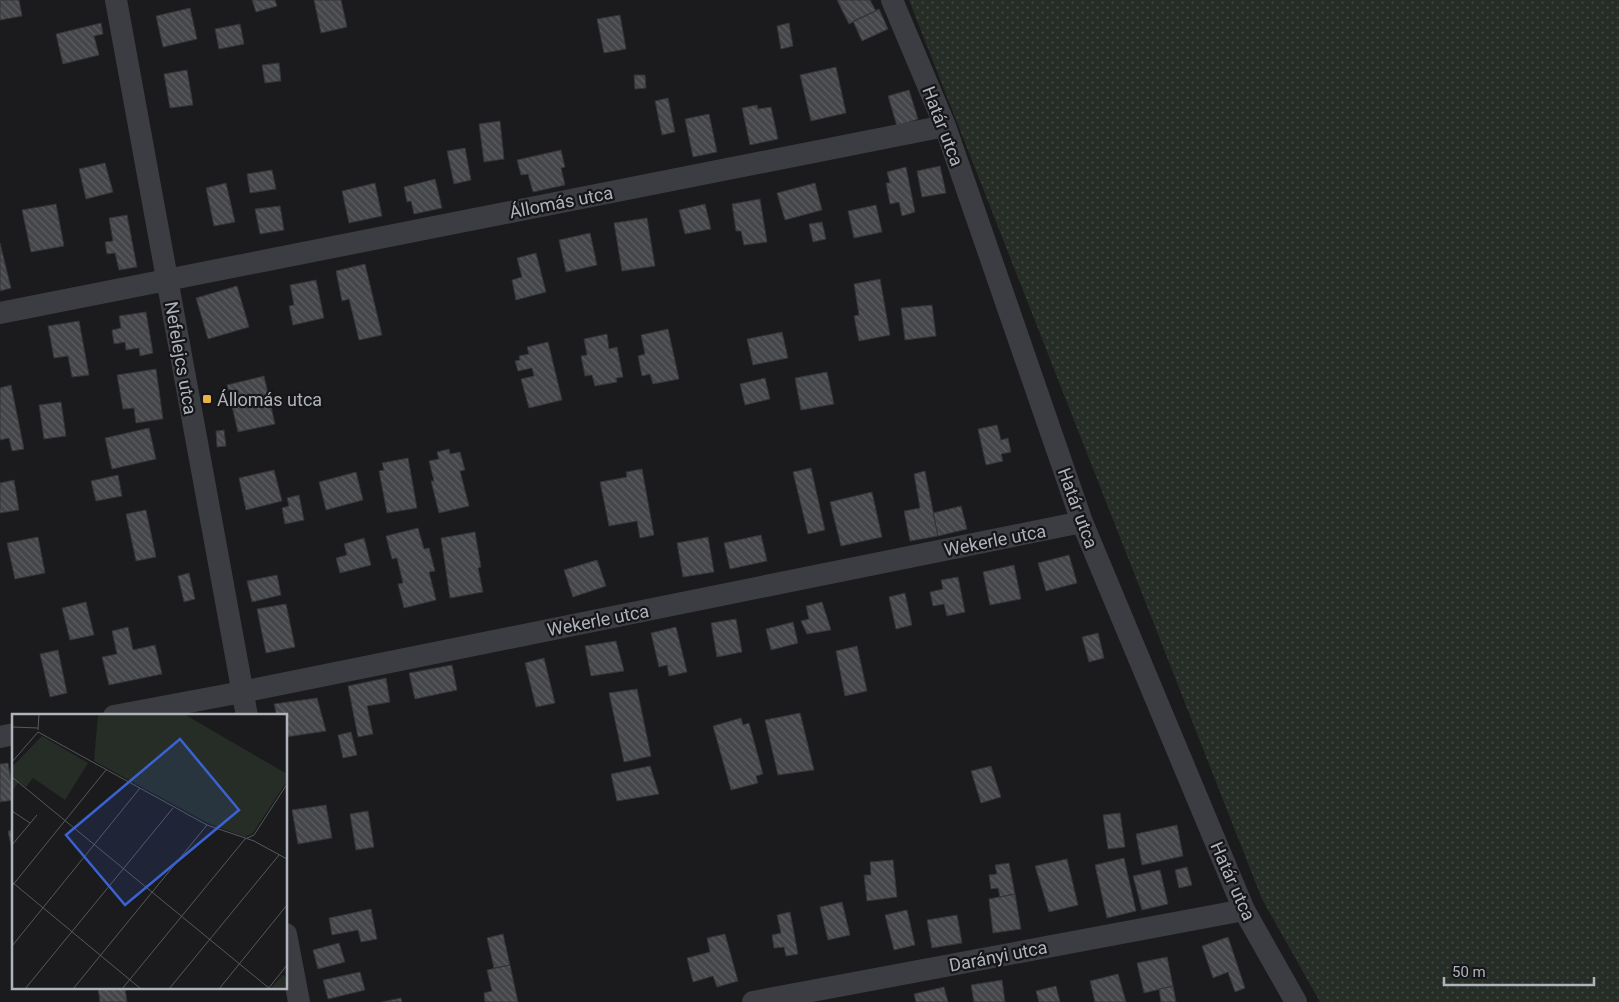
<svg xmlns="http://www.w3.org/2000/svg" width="1619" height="1002" font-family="Roboto,sans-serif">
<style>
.grass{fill:url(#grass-dots)}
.building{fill:url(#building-back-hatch);stroke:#353539}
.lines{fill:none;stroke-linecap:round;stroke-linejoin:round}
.street{stroke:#3c3d42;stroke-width:22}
.poi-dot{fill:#e7b24a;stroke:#161618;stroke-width:2}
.labels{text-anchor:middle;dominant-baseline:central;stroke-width:4.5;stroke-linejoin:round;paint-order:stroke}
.street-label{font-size:18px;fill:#afb3bc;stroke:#161618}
.poi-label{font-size:18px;fill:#afb3bc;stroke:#161618;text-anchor:start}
.inset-road{fill:none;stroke:#56585d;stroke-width:1}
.view{fill:#3a62d2;fill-opacity:0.15;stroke:#3a62d2;stroke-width:2.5}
.inset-edge{fill:none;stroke:#afb3bc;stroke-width:2.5}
</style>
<defs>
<pattern id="grass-dots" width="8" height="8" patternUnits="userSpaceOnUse" patternTransform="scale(1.25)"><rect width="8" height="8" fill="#252d26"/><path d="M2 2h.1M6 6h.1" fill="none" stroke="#424944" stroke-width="1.8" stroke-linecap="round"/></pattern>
<pattern id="building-back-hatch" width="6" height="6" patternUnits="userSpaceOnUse" patternTransform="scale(1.25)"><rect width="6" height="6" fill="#45464a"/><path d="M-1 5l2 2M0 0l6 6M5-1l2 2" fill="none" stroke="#5d5e62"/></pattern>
</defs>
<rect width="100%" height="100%" fill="#1b1b1d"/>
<path class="grass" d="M909 0H1619V1002H1320L1262 899Z"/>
<path class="building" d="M0 0H19L22 16 0 20Z
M252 0H275L277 6 256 12Z
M314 0H341L347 27 321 33Z
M837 0H870L876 11 849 24Z
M190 8 197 39 163 47 156 16Z
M879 9 888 29 862 41 853 21Z
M620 15 626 49 604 53 597 19Z
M101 23 103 34 94 36 99 55 63 64 56 34Z
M789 23 793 46 781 49 777 26Z
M240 24 244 44 219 49 215 29Z
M279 63 281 81 265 83 262 65Z
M836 67 846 113 811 121 800 75Z
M187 70 193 105 170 108 164 74Z
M634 75H645L646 88 635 89Z
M909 90 918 119 897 126 888 96Z
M668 98 675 132 662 135 655 101Z
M757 105 758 109 771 107 778 139 750 145 742 108Z
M709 114 717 152 693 157 685 119Z
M500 121 504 159 484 162 479 124Z
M465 148 471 180 454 184 447 151Z
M561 150 565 167 561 168 565 185 533 192 528 174 521 175 517 160Z
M105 163 113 192 86 199 79 169Z
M940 166 946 193 922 197 917 171Z
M906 167 915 212 902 216 899 202 890 204 886 183H890L887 172Z
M272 170 276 189 250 193 247 174Z
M435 179 442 208 414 214 411 201 407 202 404 187Z
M226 183 235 222 214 226 206 188Z
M375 183 382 216 349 223 342 191Z
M815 183 822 210 785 220 777 193Z
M760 199 767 242 744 245 741 231H736L732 204Z
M56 204 64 246 31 252 22 210Z
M705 204 711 229 685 234 679 210Z
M876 205 882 232 854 238 848 211Z
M280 206 284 230 260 234 255 209Z
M127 215 137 267 119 270 115 253 107 254 105 242 113 241 109 218Z
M647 218 655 266 622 271 614 223Z
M822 222 826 239 813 242 809 224Z
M590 233 597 265 566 272 559 240Z
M0 243 11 288 0 291Z
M536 253 546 292 516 300 512 280 522 277 517 258Z
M365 264 382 335 359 340 349 299 342 301 336 271Z
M880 279 890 335 859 341 854 316 859 315 854 284Z
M316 280 324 318 293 325 289 306 294 305 290 285Z
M237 286 249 327 208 339 196 298Z
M932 305 936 336 905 340 901 308Z
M146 312 153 353 140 356 139 348 126 350 125 342 114 344 112 330 121 328 119 316Z
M79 321 89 375 72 377 68 356 54 358 48 326Z
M668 329 679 379 653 384 650 374 642 376 638 356 645 354 641 335Z
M782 332 788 358 753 365 747 339Z
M607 334 609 349 617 347 623 377 616 378 617 382 595 386 592 375 585 376 581 356 587 355 584 339Z
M548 342 562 400 529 408 521 379 534 376 532 368 518 371 515 361 520 360 519 356 529 354 527 347Z
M156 369 163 419 136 423 134 408 123 409 117 375Z
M827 372 834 404 801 410 795 378Z
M264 376 275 424 238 432 227 385Z
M765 378 770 399 745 405 740 384Z
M11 385 24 449 12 451 9 438 0 440V388Z
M61 402 66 436 44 439 39 405Z
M997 425 1001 440 1008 438 1011 452 1001 454 1003 461 986 465 978 429Z
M149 428 156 459 112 469 105 438Z
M224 430 226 446 217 447 216 431Z
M449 449 450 454 460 452 465 470 460 471 469 506 439 513 431 481H434L429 461 439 459 437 452Z
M408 458 417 508 387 513 379 471 384 470 382 463Z
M811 468 825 530 808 534 793 472Z
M642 469 654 535 640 538 637 521 609 526 600 482 627 477 626 472Z
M274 470 282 501 246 510 239 478Z
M925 471 938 536 910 541 904 511 920 508 914 474Z
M356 472 363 500 326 510 319 482Z
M118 475 122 496 96 501 91 481Z
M14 480 19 510 0 513V483Z
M872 492 882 537 841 546 830 502Z
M299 495 304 520 285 524 282 508 289 506 287 498Z
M961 506 967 529 938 536 933 513Z
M146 510 156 557 136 561 126 514Z
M418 528 424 549 429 548 435 571 429 572 436 600 404 608 398 584 403 583 397 558 392 559 386 536Z
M475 532 481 567 478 568 483 592 450 598 441 538Z
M761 535 767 561 730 569 724 543Z
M38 537 45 573 15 579 7 543Z
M708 537 714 572 683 577 677 543Z
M364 538 371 565 340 573 336 558 347 555 344 544Z
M1069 555 1077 583 1046 591 1038 563Z
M597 560 606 586 573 597 564 570Z
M1014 565 1021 599 990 605 983 572Z
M189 573 195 599 184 602 178 576Z
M277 575 281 595 252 602 247 581Z
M958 577 965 612 947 616 944 604 933 606 930 592 943 589 941 580Z
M905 593 912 625 896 629 889 597Z
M86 602 94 635 70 640 62 608Z
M822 602 831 630 807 634 801 621 809 619 806 606Z
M286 604 295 647 266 653 257 609Z
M736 619 742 652 717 657 711 623Z
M793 622 798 643 771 650 766 629Z
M128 627 133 650 155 645 162 674 109 685 102 657 117 654 112 631Z
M676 627 687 672 669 676 667 665 659 667 651 633Z
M1098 633 1104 658 1089 662 1082 637Z
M616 641 624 671 591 676 585 646Z
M857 646 867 691 845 696 836 651Z
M58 650 67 693 50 697 40 654Z
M544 658 555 703 536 707 525 663Z
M452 665 457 690 415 699 409 673Z
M386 678 390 702 367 706 373 734 358 737 348 686Z
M637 689 651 756 624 762 609 693Z
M317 698 326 731 286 737V716H277L274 704Z
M800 713 814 770 778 775 765 720Z
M741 718 743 725 749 723 763 774 756 776 758 783 731 790 713 726Z
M351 732 357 755 343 758 338 735Z
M8 763 14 800 0 802V764Z
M650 766 659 794 617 801 611 774Z
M991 766 1001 797 981 803 971 771Z
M326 805 332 838 298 844 292 810Z
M368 811 374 847 356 850 350 814Z
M1120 813 1125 847 1108 849 1103 815Z
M1177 825 1183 856 1142 865 1136 834Z
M14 830V859L8 831Z
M1124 858 1136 911 1107 918 1095 865Z
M1067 859 1078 905 1049 912 1035 866Z
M893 860 897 897 867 901 864 875H871L870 862Z
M1009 863 1015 894 1000 897 998 888 991 889 989 875 997 874 995 865Z
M1187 867 1192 885 1179 888 1175 870Z
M1160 870 1168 904 1142 910 1133 876Z
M1015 894 1021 929 993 933 989 899Z
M842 902 850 935 828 940 820 907Z
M371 909 377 939 361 942 358 930 332 935 329 918Z
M907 910 915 945 894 950 885 915Z
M790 912 798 954 786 956 784 947 774 948 772 935 781 933 777 915Z
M957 915 962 943 932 948 927 920Z
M503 934 510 965 494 968 487 938Z
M725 934 738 981 717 987 713 976 693 982 687 958 710 952 707 938Z
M1228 937 1245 988 1235 992 1228 972 1213 978 1202 946Z
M339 943 345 962 318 969 313 950Z
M1167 957 1173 986 1144 993 1137 963Z
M510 965 518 1002H485L484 993 492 991 487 970Z
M360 972 365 990 328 999 323 980Z
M1118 974 1126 1002H1095L1090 981Z
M1002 980 1005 1002H974L971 985Z
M1056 986 1060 1002H1039L1036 991Z
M1173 986 1176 1002H1161L1159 989Z
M944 987 948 1002H916L914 994Z
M98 988H125L127 1002H100Z
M401 998 402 1002H382Z"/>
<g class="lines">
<path class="street" d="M116 0 247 716
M892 0 945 126 1082 522 1244 910 1296 1002
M0 313 945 126
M114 716 242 692 1082 522
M0 737 14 734
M286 934 299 1002
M753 1002 1244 910"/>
</g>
<rect class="poi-dot" x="202" y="394" width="10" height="10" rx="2.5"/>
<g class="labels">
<g class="street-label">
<text transform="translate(943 126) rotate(69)">Határ utca</text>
<text transform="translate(561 202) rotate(-11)">Állomás utca</text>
<text transform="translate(181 358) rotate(80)">Nefelejcs utca</text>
<text transform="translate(1078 508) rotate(70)">Határ utca</text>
<text transform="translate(995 540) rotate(-11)">Wekerle utca</text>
<text transform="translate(598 620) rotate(-11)">Wekerle utca</text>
<text transform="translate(1233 881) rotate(66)">Határ utca</text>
<text transform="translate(998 956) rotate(-11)">Darányi utca</text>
</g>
<g class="poi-label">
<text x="217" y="399">Állomás utca</text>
</g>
</g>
<g transform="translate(12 714)">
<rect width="275" height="275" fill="#1b1b1d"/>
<path d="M86 0H172L275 60V67L241 119 233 123 196 109 82 47ZM30 22 76 49 53 86 21 64 14 73 7 68 0 77V53Z" fill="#252d26"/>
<path d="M271 261 275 264V275L259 274Z" fill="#252d26"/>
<path class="inset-road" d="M0 13 26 14M26 16 27 0M26 18 195 111 242 127 275 145M0 48 26 18M0 63 258 275M0 97 18 109M242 121 275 70M0 131 25 101M0 168 129 275M0 172 94 56M0 232 128 74M13 275 161 94M61 275 195 111M110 275 233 125 242 121M157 275 267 141M207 275 275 191M256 275 275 251"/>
<path class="view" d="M168 25 227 96 113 191 54 121Z"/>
<rect width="275" height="275" class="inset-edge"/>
</g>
<path d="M1444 977v8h150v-8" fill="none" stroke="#afb3bc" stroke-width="2.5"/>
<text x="1452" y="977" font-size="15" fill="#afb3bc" stroke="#161618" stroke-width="4" paint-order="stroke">50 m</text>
</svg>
